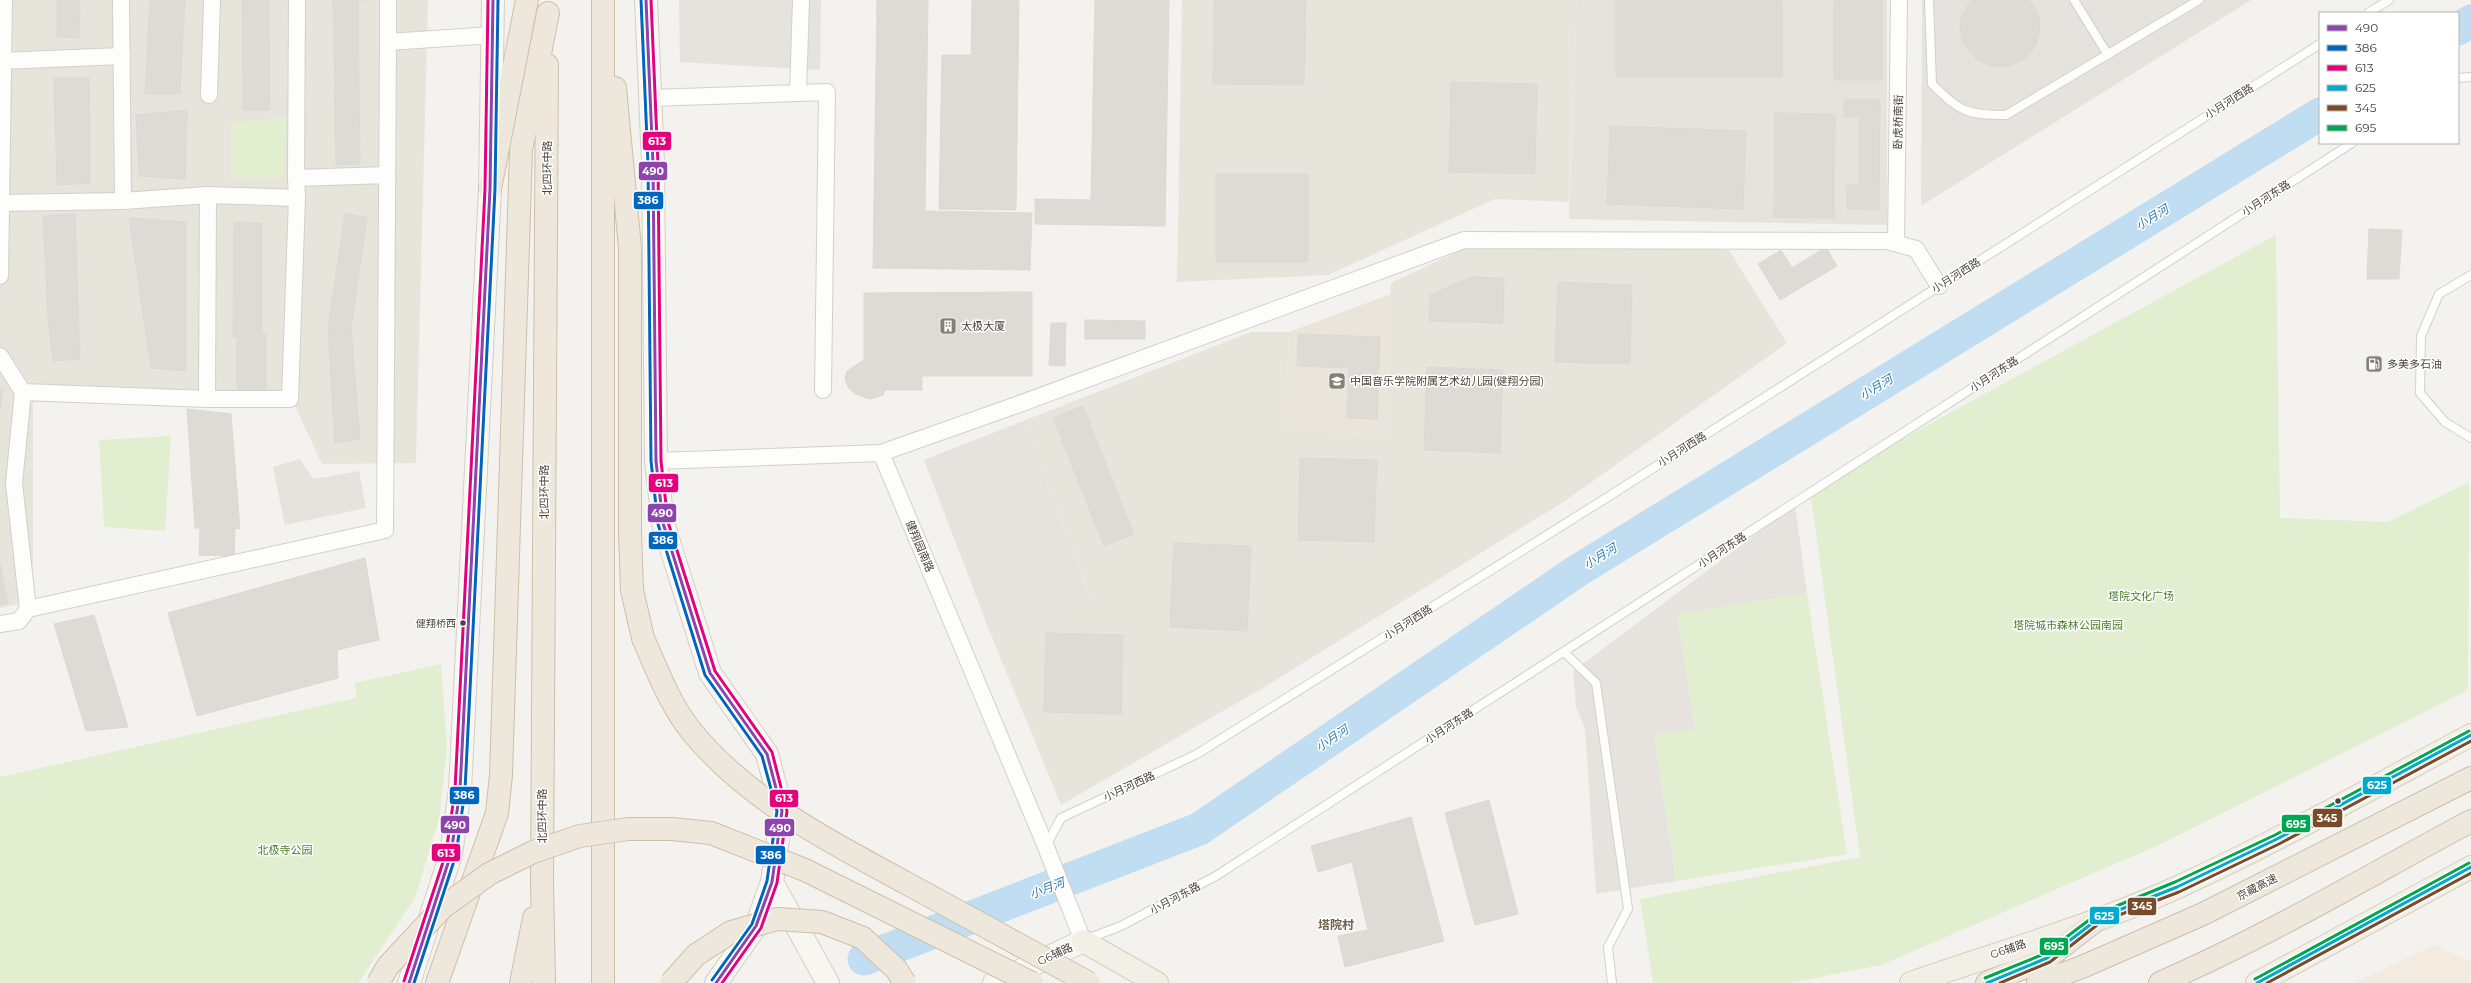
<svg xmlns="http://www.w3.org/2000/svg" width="2471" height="983" font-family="Montserrat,'Noto Sans SC',sans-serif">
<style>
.residential{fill:#e7e4dc}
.commercial{fill:#f3ebdf}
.industrial{fill:#e6e2de}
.education{fill:#eae5da}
.green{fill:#e1eecf}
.parking{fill:#e6e3df}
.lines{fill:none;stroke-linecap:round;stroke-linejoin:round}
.river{stroke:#c0ddf1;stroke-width:33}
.building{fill:#dedbd6;stroke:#dcd9d4}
.lane-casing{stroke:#d2d0cb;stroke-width:10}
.street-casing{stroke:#d2d0cb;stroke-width:18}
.secondary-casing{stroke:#d3cfc5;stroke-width:24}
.primary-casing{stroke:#d6cebb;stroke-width:24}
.highway-casing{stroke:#ccbfa9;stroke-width:24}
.lane{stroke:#fdfdfc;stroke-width:8}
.street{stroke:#fdfdfc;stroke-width:16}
.secondary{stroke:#f7f6f1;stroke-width:22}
.primary{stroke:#f2efe6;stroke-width:22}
.highway{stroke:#ede8db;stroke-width:22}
.highway-bridge-casing{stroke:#ccbfa9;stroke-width:24;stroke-linecap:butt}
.highway-bridge{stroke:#ede8db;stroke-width:22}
.bus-1-casing{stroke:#fff;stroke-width:6}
.bus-2-casing{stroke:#fff;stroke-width:6}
.bus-3-casing{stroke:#fff;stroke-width:6}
.bus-4-casing{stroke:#fff;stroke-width:6}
.bus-5-casing{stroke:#fff;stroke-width:6}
.bus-6-casing{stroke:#fff;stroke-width:6}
.bus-1{stroke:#8e44ad;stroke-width:3}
.bus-2{stroke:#0065bd;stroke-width:3}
.bus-3{stroke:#e5007d;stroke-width:3}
.bus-4{stroke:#00a9ce;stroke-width:3}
.bus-5{stroke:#7a4b2a;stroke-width:3}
.bus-6{stroke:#00a651;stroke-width:3}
.bus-dot{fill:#4b4439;stroke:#fff;stroke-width:1.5}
.labels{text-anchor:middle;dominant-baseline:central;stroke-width:3;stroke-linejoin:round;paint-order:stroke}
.bus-label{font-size:10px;fill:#4b4439;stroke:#fff;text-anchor:end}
.street-label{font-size:11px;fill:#4b4439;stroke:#fff}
.poi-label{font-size:11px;fill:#4b4439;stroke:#fff;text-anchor:start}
.park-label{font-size:11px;fill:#4a7f2a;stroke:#fff}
.water-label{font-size:12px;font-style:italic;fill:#2e7ab2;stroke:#fff}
.neighbourhood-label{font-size:12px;font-weight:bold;fill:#6e6250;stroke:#fff}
.line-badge{stroke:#fff;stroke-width:1.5}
.badge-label{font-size:11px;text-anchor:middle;font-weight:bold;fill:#fff}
</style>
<rect width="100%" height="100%" fill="#f4f2ee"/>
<path class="residential" d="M0 0H428L416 463 322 464 295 406 33 402V601L0 608Z
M1182 0H1577L1569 202 1495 199 1328 275 1177 282Z
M1531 246 1729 250 1787 343 1565 501 1261 689 1061 805 991 635 1090 596 1023 421 1251 332H1289L1285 430 1385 435 1391 283 1463 249Z"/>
<path class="commercial" d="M2434 945 2470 961V983H2354Z"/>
<path class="industrial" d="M679 0H821L820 70 680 62Z
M1577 0H1887V225L1569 219Z
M1922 0H2251L1921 206Z
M300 459 313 479 359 471 366 508 285 525 273 467Z"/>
<path class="education" d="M1391 294 1385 435 1285 430 1289 332Z"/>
<path class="green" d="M286 117 283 178H231V123Z
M2276 235 2280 518 2388 522 2469 482 2468 690 2159 845 1881 965 1789 983H1653L1640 899 1860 857 1810 489Z
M171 436 165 531 104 527 99 440Z
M1807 593 1847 854 1676 881 1654 735 1695 728 1677 614Z
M441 664 447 748 439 819 415 898 358 983H0V777L356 698 355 683Z"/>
<path class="parking" d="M1023 421 1090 597 991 635 924 460Z
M1795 505 1807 593 1677 614 1695 729 1654 735 1676 881 1596 894 1585 729 1576 707 1573 671Z"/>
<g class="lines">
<path class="river" d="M2458 29 2471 21
M864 959 1199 829 1577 571 2320 114"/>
</g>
<path class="building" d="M57 0H80L79 38 57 37Z
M150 0H185L180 94H145Z
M242 0H269L270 110H243Z
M333 0H365H358L360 164 336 165Z
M877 0H928L925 211 1032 213 1030 270 873 268Z
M972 0H1019L1016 210 939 209 942 55H971Z
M1095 0H1169L1165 226 1035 224V199L1091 200Z
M1214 0H1306L1304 85 1213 84Z
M1616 0H1782V77H1616Z
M1834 0H1882V80H1834Z
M1971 0H2029L2035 8 2040 21 2039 35 2034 48 2025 58 2012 65 2000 67 1988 65 1977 59 1968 50 1962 40 1960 27 1962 15Z
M54 78H89L90 183 57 185Z
M1451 82 1537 84 1535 174 1449 172Z
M1844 100H1880L1879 210 1847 209V185H1859V117H1844Z
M187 110 185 179 139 176 136 115Z
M1775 113 1835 114 1834 218 1774 217Z
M1610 126 1746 131 1743 209 1607 204Z
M1216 174H1308V262H1216Z
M345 213 367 218 351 329 360 439 335 443 328 328Z
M75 214 80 359 53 361 48 318 43 216Z
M129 218 186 222V371L151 368Z
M234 222 262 223V334H266V396H237V337H233Z
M2369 229 2402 230 2399 279H2367Z
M1826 247 1837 266 1780 300 1758 264 1781 250 1792 268Z
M1471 277 1504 278 1503 323 1429 321 1430 295Z
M1558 282 1632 285 1630 364 1555 362Z
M1032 292V376H922V390H885L883 395 870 399 855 394 848 387 845 379 847 371 864 360V293Z
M1085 320 1145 321V339H1085Z
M1051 323H1066L1065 366 1049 365Z
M1298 334 1380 337 1377 419 1347 418 1349 368 1297 366Z
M1427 367 1503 370 1500 453 1424 450Z
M0 389H3L0 411Z
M1083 406 1134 534 1104 546 1053 418Z
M187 409 231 414 240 529 235 528 234 556 199 555 200 528H195Z
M1300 458 1377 460 1374 542 1298 540Z
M1174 543 1251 546 1247 631 1170 627Z
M365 558 379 640 337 650 338 678 197 716 168 613Z
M0 564 8 603 0 605Z
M94 615 128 727 86 731 54 624Z
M1046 633 1123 635 1121 714 1044 712Z
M1489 800 1518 914 1475 925 1445 813Z
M1411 817 1444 941 1345 967 1338 936 1368 930 1352 862 1318 872 1311 846Z"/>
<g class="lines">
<defs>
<path id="lane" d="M1929 0 1932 84C1960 112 1967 115 2006 115L2199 0
M2074 0 2108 55
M2368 13 2389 0
M2458 78 2471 77
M2471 275 2439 294 2421 336 2420 393 2445 422 2471 438
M1564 652 1596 683 1628 909 1608 947 1612 983
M1046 846 1061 818 1197 754 1603 500 2320 44
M1087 939 1121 926 1216 876 2352 143"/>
<path id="street" d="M121 0 123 201
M801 0 798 93 827 92 823 390
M388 42V0
M0 61 122 56
M209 95 212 0
M650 98 798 93
M296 178 297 0
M2 203 123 201 208 195 297 198 296 178 387 175
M1896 243 1899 0
M0 276 4 0
M0 356 23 392
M207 399 208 195
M881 453 1046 847 1083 941
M656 461 881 453 1011 407 1464 240 1887 241 1916 249 1939 286
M28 609 14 483 23 392 207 399H290L297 198
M0 624 19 621 28 609 385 530 388 42 493 35"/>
<path id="secondary" d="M646 0 653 164 656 461 663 523 710 673 767 754 782 811 772 882 756 926 716 983
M772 882 828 983
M409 983 451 854 460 790 490 189 493 0
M994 983 1083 941"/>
<path id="primary" d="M1083 941 1157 983
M1911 983C2000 952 2092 926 2178 887 2278 841 2374 787 2471 735
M2257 983 2471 867"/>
<path id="highway" d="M603 0V983
M615 88 630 248V532L632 590 643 638
M490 189 527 0
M437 983 497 813 501 775 521 150 548 13
M521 983 534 918
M544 983 542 882 547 65
M1987 983 2047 958 2099 918
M2038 983 2082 967 2203 914 2471 778
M2160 983C2268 936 2368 876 2471 821"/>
</defs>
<use href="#lane" class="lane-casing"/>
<use href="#street" class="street-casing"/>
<use href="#secondary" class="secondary-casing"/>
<use href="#primary" class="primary-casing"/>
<use href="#highway" class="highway-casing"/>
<use href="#lane" class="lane"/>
<use href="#street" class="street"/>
<use href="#secondary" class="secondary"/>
<use href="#primary" class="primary"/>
<use href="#highway" class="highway"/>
<defs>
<path id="highway-bridge" d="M643 638C657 670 670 705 692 732 749 801 829 841 906 883 967 916 1028 950 1089 983
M378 983 388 966 443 907 489 874 533 852 580 836 628 829H672L711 833 805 870 1032 983
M671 983 696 955 731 932 777 919 822 922 863 938 896 969 905 983"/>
</defs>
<use href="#highway-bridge" class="highway-bridge-casing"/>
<use href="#highway-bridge" class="highway-bridge"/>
<defs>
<path id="bus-1" d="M646 0 653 164 656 461 663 523 710 673 767 754 782 811 772 882 756 926 716 983
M409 983 451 854 460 790 490 189 493 0"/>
<path id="bus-2" d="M641 0 648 164 651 461 658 524 705 675 762 756 777 811 767 881 752 924 712 980
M414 983 456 855 465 790 495 189 498 0"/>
<path id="bus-3" d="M651 0 658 164 661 461 668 522 715 671 772 752 787 811 777 883 761 928 722 983
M404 981 446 853 455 790 485 189 488 0"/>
<path id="bus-4" d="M1987 983 2047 958 2099 918 2177 887 2277 839 2471 735
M2257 983 2471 867"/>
<path id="bus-5" d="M2000 983 2050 962 2101 922 2179 892 2279 844 2471 741
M2267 983 2471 873"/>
<path id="bus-6" d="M1985 978 2044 954 2097 914 2175 882 2275 835 2469 731
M2255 979 2469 863"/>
</defs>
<use href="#bus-1" class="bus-1-casing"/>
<use href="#bus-2" class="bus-2-casing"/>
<use href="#bus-3" class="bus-3-casing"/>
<use href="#bus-4" class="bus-4-casing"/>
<use href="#bus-5" class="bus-5-casing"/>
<use href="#bus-6" class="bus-6-casing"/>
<use href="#bus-1" class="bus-1"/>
<use href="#bus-2" class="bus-2"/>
<use href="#bus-3" class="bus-3"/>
<use href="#bus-4" class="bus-4"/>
<use href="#bus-5" class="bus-5"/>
<use href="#bus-6" class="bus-6"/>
</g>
<defs>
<symbol id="building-square" viewBox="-11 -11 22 22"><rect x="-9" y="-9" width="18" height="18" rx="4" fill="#868178" stroke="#fff"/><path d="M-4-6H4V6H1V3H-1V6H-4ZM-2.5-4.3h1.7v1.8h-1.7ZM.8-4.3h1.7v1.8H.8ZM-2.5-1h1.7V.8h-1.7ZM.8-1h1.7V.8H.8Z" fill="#fff"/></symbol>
<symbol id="fuel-square" viewBox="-11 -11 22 22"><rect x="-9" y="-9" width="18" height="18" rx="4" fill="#868178" stroke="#fff"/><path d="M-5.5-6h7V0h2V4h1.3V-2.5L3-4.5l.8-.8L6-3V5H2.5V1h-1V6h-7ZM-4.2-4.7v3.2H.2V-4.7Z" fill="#fff"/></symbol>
<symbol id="school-square" viewBox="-11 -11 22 22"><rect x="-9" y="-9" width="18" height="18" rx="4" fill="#868178" stroke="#fff"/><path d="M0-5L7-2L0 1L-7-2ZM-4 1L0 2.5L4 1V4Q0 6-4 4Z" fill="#fff"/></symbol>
</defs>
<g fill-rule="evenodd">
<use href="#building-square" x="938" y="316" width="20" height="20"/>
<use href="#fuel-square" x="2364" y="354" width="20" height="20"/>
<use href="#school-square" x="1327" y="371" width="20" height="20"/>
</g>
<g class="bus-dot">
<circle cx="463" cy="623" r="3.5"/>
<circle cx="2338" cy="801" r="3.5"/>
</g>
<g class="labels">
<g class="bus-label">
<text x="456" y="623">健翔桥西</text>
</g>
<g class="street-label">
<text transform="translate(2229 101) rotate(-32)">小月河西路</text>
<text transform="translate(1898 122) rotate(-89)">卧虎桥南街</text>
<text transform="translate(547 168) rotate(-90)">北四环中路</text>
<text transform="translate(2266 198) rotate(-33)">小月河东路</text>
<text transform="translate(1956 275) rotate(-32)">小月河西路</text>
<text transform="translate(1994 374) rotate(-33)">小月河东路</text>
<text transform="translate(1682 449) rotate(-32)">小月河西路</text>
<text transform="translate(544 492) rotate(-90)">北四环中路</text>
<text transform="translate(920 546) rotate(67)">健翔园南路</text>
<text transform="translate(1722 550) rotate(-33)">小月河东路</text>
<text transform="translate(1408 622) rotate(-32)">小月河西路</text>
<text transform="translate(1449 726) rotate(-33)">小月河东路</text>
<text transform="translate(1129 786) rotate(-25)">小月河西路</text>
<text transform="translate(542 816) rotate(-90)">北四环中路</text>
<text transform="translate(2257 887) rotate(-27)">京藏高速</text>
<text transform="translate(1175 898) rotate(-28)">小月河东路</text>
<text transform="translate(2008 949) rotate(-19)">G6辅路</text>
<text transform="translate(1055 954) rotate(-25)">G6辅路</text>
</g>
<g class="poi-label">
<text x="961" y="326">太极大厦</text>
<text x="2387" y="364">多美多石油</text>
<text x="1350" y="381">中国音乐学院附属艺术幼儿园(健翔分园)</text>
</g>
<g class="park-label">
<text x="2141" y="596">塔院文化广场</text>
<text x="2068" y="625">塔院城市森林公园南园</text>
<text x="285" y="850">北极寺公园</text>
</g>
<g class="water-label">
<text transform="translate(2152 217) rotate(-32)">小月河</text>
<text transform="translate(1876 387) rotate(-32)">小月河</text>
<text transform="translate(1600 556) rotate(-32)">小月河</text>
<text transform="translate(1332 738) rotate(-34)">小月河</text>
<text transform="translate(1047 888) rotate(-21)">小月河</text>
</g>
<g class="neighbourhood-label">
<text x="1336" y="924">塔院村</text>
</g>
</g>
<g class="line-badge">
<rect x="642" y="131" width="30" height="20" rx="4" fill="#e5007d"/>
<rect x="638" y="161" width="30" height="20" rx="4" fill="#8e44ad"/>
<rect x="633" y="191" width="31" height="19" rx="4" fill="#0065bd"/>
<rect x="648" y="473" width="31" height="20" rx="4" fill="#e5007d"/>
<rect x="647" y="503" width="30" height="20" rx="4" fill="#8e44ad"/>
<rect x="648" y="531" width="30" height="19" rx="4" fill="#0065bd"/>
<rect x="2362" y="776" width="30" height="19" rx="4" fill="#00a9ce"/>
<rect x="449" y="786" width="31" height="19" rx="4" fill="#0065bd"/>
<rect x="769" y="789" width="30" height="19" rx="4" fill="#e5007d"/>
<rect x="2312" y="808" width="31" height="20" rx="4" fill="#7a4b2a"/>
<rect x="2281" y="814" width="30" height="19" rx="4" fill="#00a651"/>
<rect x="440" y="815" width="30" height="19" rx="4" fill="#8e44ad"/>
<rect x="764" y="818" width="31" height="19" rx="4" fill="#8e44ad"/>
<rect x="431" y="843" width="30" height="19" rx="4" fill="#e5007d"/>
<rect x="755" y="845" width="31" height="20" rx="4" fill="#0065bd"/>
<rect x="2127" y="897" width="30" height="19" rx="4" fill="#7a4b2a"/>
<rect x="2089" y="906" width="31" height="19" rx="4" fill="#00a9ce"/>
<rect x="2039" y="937" width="30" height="19" rx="4" fill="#00a651"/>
</g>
<g class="badge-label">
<text x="657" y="145">613</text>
<text x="653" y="175">490</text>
<text x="648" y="204">386</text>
<text x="664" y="487">613</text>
<text x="662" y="517">490</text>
<text x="663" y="544">386</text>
<text x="2377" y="789">625</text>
<text x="464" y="799">386</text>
<text x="784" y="802">613</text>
<text x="2327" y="822">345</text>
<text x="2296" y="828">695</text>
<text x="455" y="829">490</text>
<text x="780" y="832">490</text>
<text x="446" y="857">613</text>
<text x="771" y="859">386</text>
<text x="2142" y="910">345</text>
<text x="2104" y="920">625</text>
<text x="2054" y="950">695</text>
</g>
<rect x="2319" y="12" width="140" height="132" fill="#ffffff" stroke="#b7b4b0"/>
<rect x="2327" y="25" width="20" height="6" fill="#8e44ad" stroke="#b7b4b0"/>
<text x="2355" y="32" font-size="12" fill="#4b4439">490</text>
<rect x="2327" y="45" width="20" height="6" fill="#0065bd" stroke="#b7b4b0"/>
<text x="2355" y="52" font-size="12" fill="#4b4439">386</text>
<rect x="2327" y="65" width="20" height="6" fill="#e5007d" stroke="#b7b4b0"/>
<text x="2355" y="72" font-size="12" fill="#4b4439">613</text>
<rect x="2327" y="85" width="20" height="6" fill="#00a9ce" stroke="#b7b4b0"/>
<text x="2355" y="92" font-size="12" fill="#4b4439">625</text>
<rect x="2327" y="105" width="20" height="6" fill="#7a4b2a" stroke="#b7b4b0"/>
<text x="2355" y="112" font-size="12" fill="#4b4439">345</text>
<rect x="2327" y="125" width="20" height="6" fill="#00a651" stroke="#b7b4b0"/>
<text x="2355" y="132" font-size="12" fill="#4b4439">695</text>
</svg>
